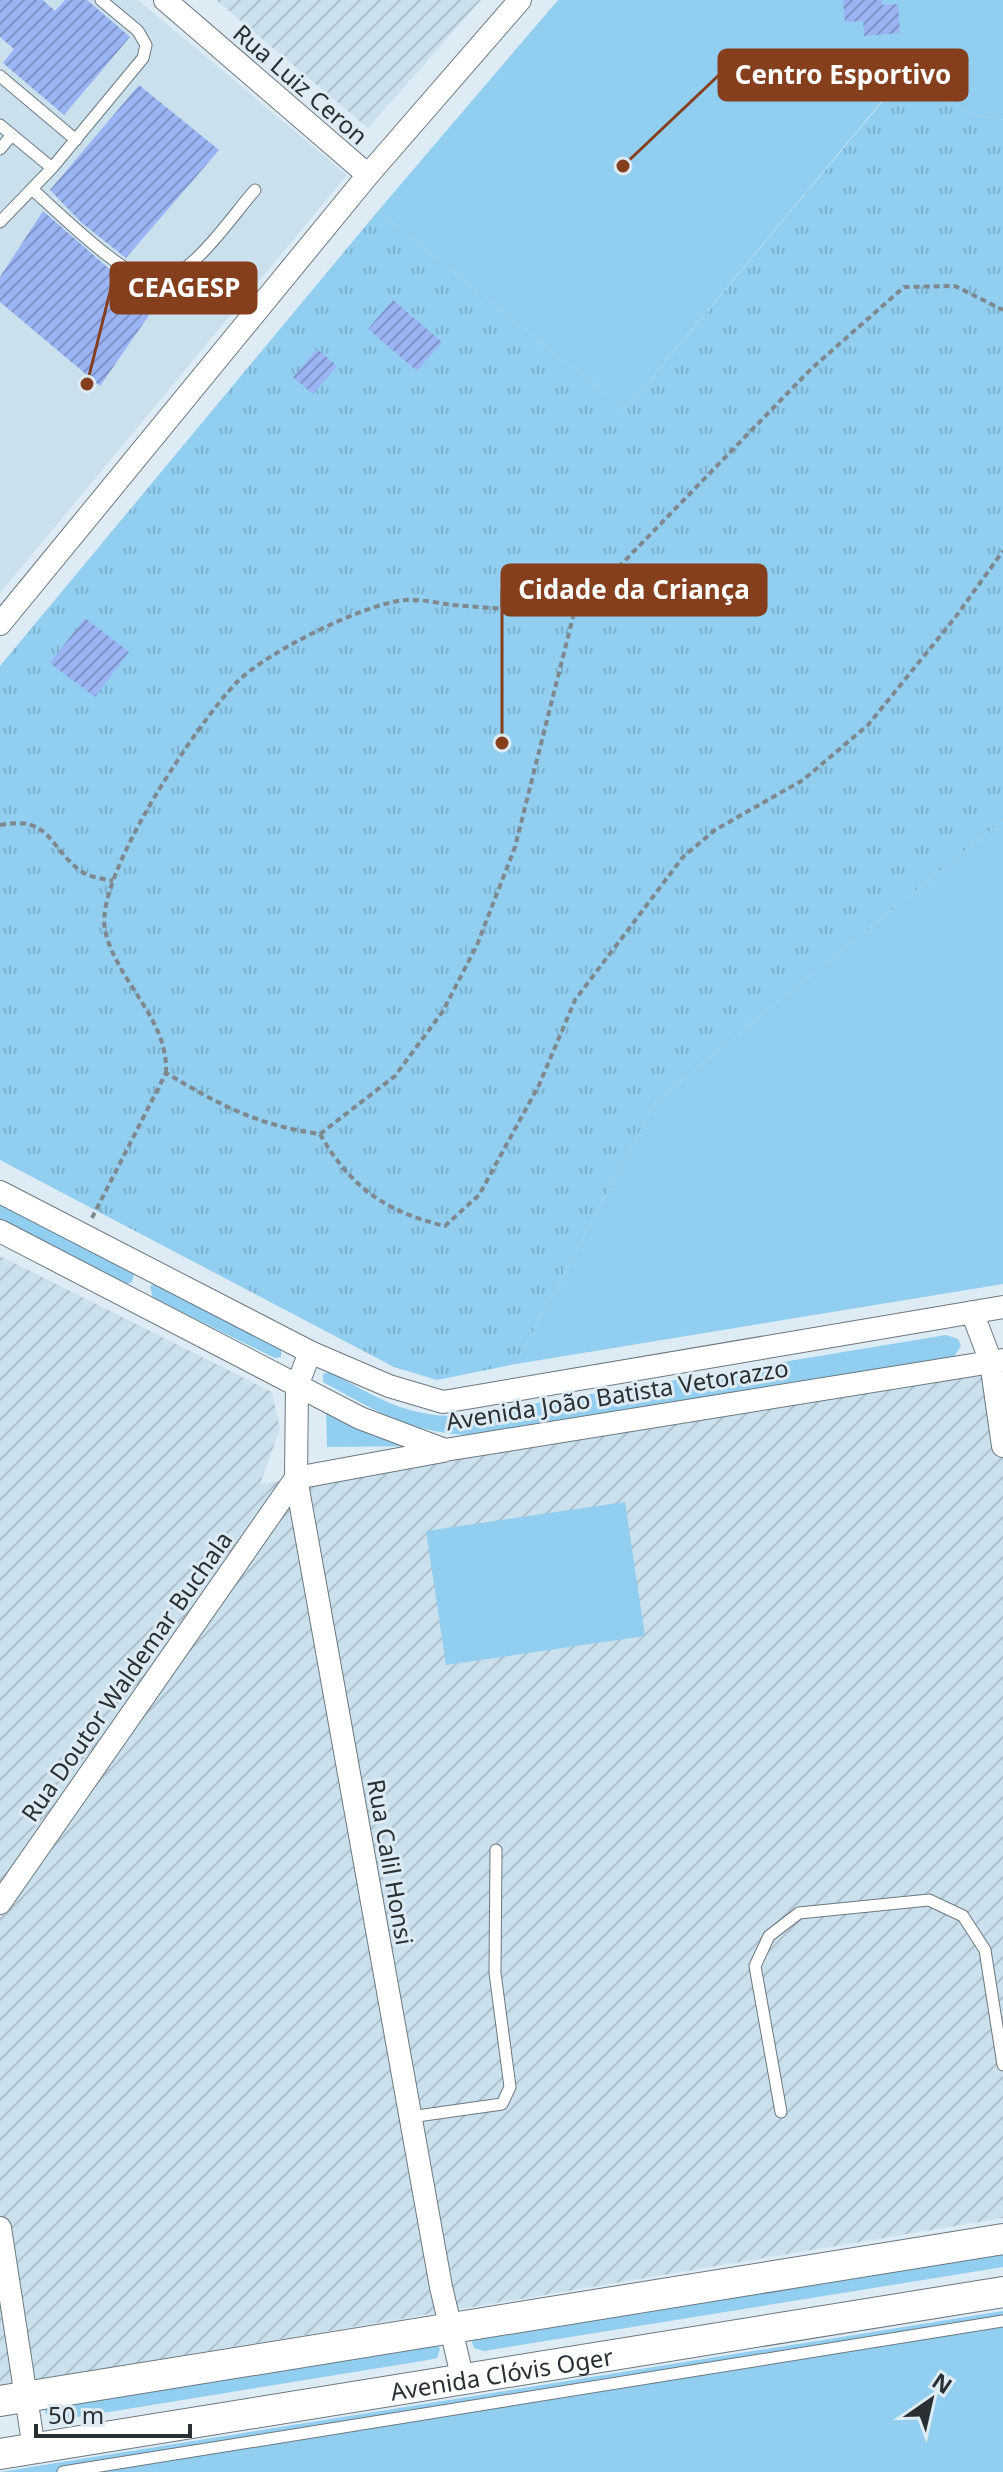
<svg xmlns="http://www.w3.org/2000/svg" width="1003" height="2472" font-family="'Noto Sans',sans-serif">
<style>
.built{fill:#cae0ed}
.industrial{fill:url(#industrial-furrows)}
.grass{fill:#91ceef}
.park{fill:url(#park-tufts)}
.building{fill:url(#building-hatch)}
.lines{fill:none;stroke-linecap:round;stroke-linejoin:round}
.service-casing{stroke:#6b7880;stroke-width:13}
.minor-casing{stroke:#6b7880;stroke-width:24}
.secondary-casing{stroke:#6b7880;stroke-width:32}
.path{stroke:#7e888e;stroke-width:4;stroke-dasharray:6 4;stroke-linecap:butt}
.service{stroke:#fff;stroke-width:11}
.minor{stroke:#fff;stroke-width:22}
.secondary{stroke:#fff;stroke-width:30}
.labels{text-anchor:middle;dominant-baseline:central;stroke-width:6;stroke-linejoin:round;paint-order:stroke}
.street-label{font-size:24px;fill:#292f32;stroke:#ddebf4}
.leader{fill:none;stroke:#863f1d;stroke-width:3}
.callout-dot{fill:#863f1d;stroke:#ddebf4;stroke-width:3}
.callout{fill:#863f1d;stroke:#863f1d;stroke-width:3}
.callout-label{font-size:26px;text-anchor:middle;font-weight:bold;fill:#fff}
</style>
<defs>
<pattern id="industrial-furrows" width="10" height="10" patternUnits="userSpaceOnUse" patternTransform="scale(2)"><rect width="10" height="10" fill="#cae0ed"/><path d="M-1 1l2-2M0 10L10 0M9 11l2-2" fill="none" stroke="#aec0cc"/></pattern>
<pattern id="park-tufts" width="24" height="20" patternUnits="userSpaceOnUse" patternTransform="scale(2)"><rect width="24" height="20" fill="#91ceef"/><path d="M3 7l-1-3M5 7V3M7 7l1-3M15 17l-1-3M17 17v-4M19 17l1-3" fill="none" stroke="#7db1cd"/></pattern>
<pattern id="building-hatch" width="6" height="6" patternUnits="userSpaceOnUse" patternTransform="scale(2)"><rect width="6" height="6" fill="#9bb4f4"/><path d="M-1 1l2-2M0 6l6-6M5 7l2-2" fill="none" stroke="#7e93c6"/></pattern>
</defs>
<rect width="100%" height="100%" fill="#ddebf4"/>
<path class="built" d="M0 0H138L347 175 0 593Z"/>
<path class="industrial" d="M216 0H481L368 128Z
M0 1256 272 1392 280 1429 260 1484 1003 1371V2218L0 2386Z"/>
<path class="grass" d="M558 0H1003V120L976 115 901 78 625 410 378 211Z
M1003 820V1284L516 1364 655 1102Z
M0 1201 135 1271 132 1282 127 1284 0 1219Z
M157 1283 281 1346V1357L275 1358 153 1298 150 1286Z
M946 1335 958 1339 961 1346 953 1358 476 1435C414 1435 376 1411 323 1382V1374L330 1372C376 1397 406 1417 459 1416Z
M326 1407 416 1446 327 1447Z
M625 1502 645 1636 446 1665 426 1531Z
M1003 2247V2267L484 2351 474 2348 471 2340 474 2331Z
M1003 2311V2472H0Z
M435 2342 440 2349 437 2358 428 2360 66 2419 51 2421 45 2412 48 2402Z"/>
<path class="park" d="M902 78 976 115 1003 120V820L655 1102 516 1364 437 1380 394 1367 0 1160V666L378 211 625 410Z"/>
<path class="building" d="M0 0H43L55 11 65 0H87L130 37 64 115 3 63 14 49 0 37Z
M843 0H882V5L898 4 900 33 864 36 863 21 845 22Z
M139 85 219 150 126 258 82 223 50 190Z
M43 211 154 308 100 386 0 302V277Z
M393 300 442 342 417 371 368 329Z
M317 349 337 366 313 394 293 377Z
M85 618 129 652 95 697 50 663Z"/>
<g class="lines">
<defs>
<path id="service" d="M0 76 76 140
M0 125 52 168
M0 149 12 135
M33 190C56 210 134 289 162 281 196 271 232 216 255 190
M0 222 52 168 143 58 146 45 138 31 101 0
M781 2112 755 1966 769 1936 799 1913 929 1900 963 1916 985 1950 1003 2065
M410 2117 502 2104 510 2087 495 1973 496 1850
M63 2472 1003 2321"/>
<path id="minor" d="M165 0 368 175
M0 624 368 175 520 0
M0 1192 310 1352 389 1386 443 1402 1003 1307
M0 1231 360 1418 445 1450 1003 1360
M972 1312 991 1362 1003 1446
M310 1352 297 1386 296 1478 441 2287 463 2380
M0 1903 296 1478 443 1451
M0 2228 34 2449"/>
<g id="secondary">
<path d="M0 2401 1003 2239"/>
<path id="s1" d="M0 2454 1003 2292"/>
</g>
</defs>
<use href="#service" class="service-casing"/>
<use href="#minor" class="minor-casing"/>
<use href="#secondary" class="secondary-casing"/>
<path class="path" d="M0 825C51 815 48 847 82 872 90 877 103 879 113 881
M166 1073C169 1019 116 981 105 930 94 876 199 721 237 682 267 652 363 604 405 600 420 599 438 603 453 605 494 608 534 612 574 613
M320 1134 395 1076 443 1011 477 945 515 847 574 613 811 369 904 287 955 286 1003 310
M320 1134C350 1187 386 1212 445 1226L479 1195 539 1085 575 1000 683 857 715 830 803 780 868 725 954 619 1003 551
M92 1218 166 1073C220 1105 256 1125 320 1134"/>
<use href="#service" class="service"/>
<use href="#minor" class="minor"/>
<use href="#secondary" class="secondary"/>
</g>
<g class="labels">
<g class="street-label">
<text transform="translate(301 84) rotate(41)">Rua Luiz Ceron</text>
<text transform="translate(617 1394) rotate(-9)">Avenida João Batista Vetorazzo</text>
<text transform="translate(126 1676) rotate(-55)">Rua Doutor Waldemar Buchala</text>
<text transform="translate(391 1862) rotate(80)">Rua Calil Honsi</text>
<text stroke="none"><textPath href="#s1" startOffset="508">Avenida Clóvis Oger</textPath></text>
</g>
</g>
<path class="leader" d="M623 166L719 75M87 384L111 288M502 743L502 590"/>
<g class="callout-dot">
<circle cx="623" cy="166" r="8"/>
<circle cx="87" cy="384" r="8"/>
<circle cx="502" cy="743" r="8"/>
</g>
<g class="callout">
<rect x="719" y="50" width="248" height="50" rx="8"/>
<rect x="111" y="263" width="145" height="50" rx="8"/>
<rect x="502" y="565" width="264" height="50" rx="8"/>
</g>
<g class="callout-label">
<text x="843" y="84">Centro Esportivo</text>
<text x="184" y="297">CEAGESP</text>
<text x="634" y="599">Cidade da Criança</text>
</g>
<g transform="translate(931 2400) rotate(34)" stroke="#ddebf4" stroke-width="6" paint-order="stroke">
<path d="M0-6L14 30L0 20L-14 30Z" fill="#292f32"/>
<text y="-12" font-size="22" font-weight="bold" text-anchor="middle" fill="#292f32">N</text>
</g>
<path d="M36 2424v12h154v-12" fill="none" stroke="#292f32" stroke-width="4"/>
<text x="48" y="2424" font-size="24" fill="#292f32" stroke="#ddebf4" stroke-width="6" paint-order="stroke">50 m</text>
</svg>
